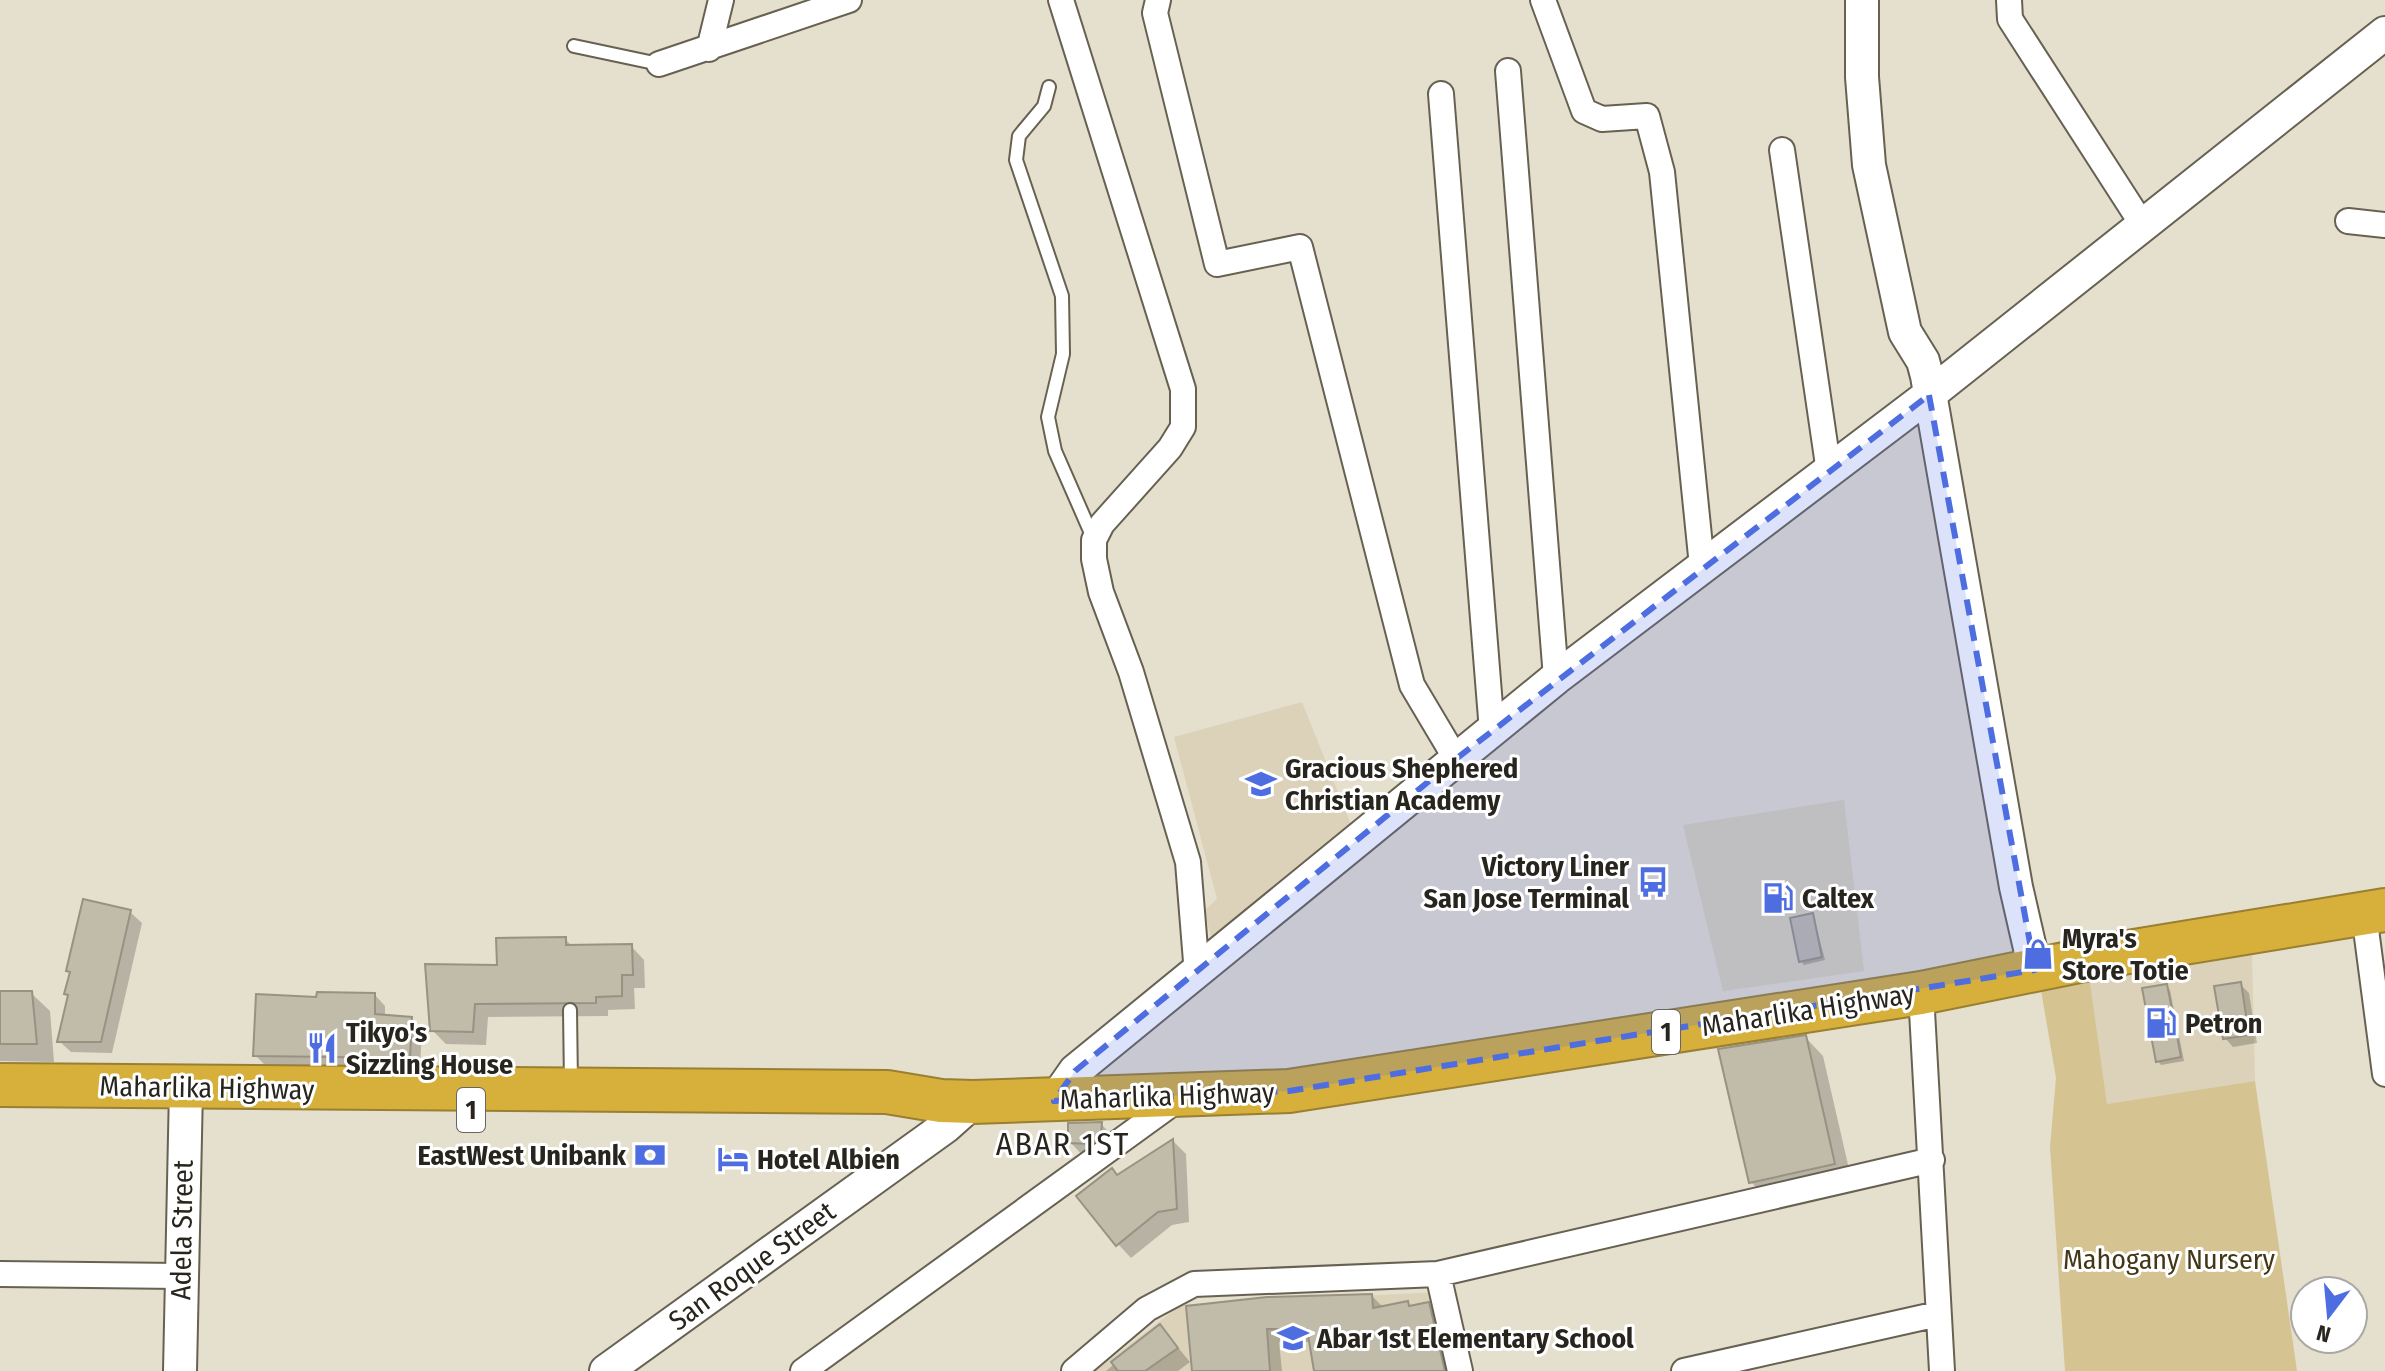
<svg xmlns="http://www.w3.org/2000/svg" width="2385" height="1371" font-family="'Fira Sans Condensed',sans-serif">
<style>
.built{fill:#dbd2b9}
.green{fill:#d5c392}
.shadow{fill:#0003}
.building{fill:#c1bbaa;stroke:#989282;stroke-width:2}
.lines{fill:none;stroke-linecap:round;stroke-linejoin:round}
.lane-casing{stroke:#676152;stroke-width:16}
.street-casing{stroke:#676152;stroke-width:28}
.secondary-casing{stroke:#676152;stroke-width:36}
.highway-casing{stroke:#997f31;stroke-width:46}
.lane{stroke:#fff;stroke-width:12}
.street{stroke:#fff;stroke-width:24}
.secondary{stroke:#fff;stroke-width:32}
.highway{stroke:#d6b03b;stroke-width:42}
.marked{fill:#4e6de1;fill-opacity:0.2;stroke:#4e6de1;stroke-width:6;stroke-dasharray:16 10;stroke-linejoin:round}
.labels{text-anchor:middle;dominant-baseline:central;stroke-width:6;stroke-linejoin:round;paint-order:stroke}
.shield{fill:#fff;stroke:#686662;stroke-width:2}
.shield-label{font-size:26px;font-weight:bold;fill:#27251e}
.poi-label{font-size:28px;font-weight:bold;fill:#27251e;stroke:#fff;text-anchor:start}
.street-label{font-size:28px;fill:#27251e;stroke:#fff}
.park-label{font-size:28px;fill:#433715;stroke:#fff}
.quarter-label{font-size:32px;letter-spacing:2px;fill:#27251e;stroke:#fff}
</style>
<rect width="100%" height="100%" fill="#e5dfcd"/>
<path class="built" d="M1302 702 1354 832 1213 943 1204 911 1217 899 1174 737Z
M1844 800 1864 971 1723 991 1683 825Z
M2252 951 2255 1081 2107 1104 2090 982Z
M1439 1292 1454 1371H1095L1181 1305Z"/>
<path class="green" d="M2090 982 2107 1104 2255 1081 2297 1371H2065L2050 1147 2056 1078 2041 990Z"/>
<path class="shadow" d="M130 912 142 923 112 1053 71 1052 59 1041 70 997 72 974 69 971Z
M1813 915 1825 960 1804 965 1801 961Z
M565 939 573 947 631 946 644 960 645 988H634L635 1009 608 1010V1016L488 1017 486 1045 446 1044 432 1030 499 967Z
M2240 984 2249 993 2257 1043 2233 1047 2225 1038Z
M2166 986 2170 990 2184 1061 2161 1065 2158 1061Z
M0 993H31L50 1011 54 1062 0 1061Z
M375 995 385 1006V1017L411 1019 422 1030 420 1067 266 1066 255 1055Z
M1805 1037 1823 1056 1852 1182 1769 1200 1751 1182Z
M1101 1124 1119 1142 1088 1161 1070 1142Z
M1173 1141 1186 1154 1189 1222 1172 1225 1131 1258 1118 1244V1177Z
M1372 1296 1384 1308 1408 1303 1412 1307 1428 1304 1442 1318 1454 1371H1316L1311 1342H1279L1282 1371H1194L1188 1307Z
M1160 1326 1190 1362 1178 1371H1106Z"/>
<path class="building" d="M83 899 131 910 101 1042H57L68 995 64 994 70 972 66 971Z
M1813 913 1822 957 1799 962 1790 918Z
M566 937V945L632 944 633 975H622V996L596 997V1003L475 1004 473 1032 430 1031 425 964 497 965 496 938Z
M2241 982 2249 1035 2223 1039 2214 986Z
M2167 984 2181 1057 2156 1062 2142 988Z
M0 991H32L37 1044H0Z
M317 992 375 993V1014L412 1017 410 1058 253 1056 256 994 316 997Z
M1806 1035 1835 1164 1749 1183 1718 1049Z
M1102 1122 1101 1136 1091 1144 1068 1143V1123Z
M1173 1139 1177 1209 1158 1212 1116 1246 1076 1196 1112 1168 1117 1175Z
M1372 1294 1373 1308 1408 1301 1409 1306 1429 1302 1445 1371H1314L1307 1329H1267L1270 1371H1192L1186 1306 1267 1297Z
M1160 1324 1178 1348 1145 1371H1118L1111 1362Z"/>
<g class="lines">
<defs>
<path id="lane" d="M574 46 659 64
M1049 87 1044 106 1019 136 1016 160 1062 296 1063 354 1048 417 1055 451 1094 540
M570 1010 571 1083"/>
<path id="street" d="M1061 0 1183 389V427L1170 448 1102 524 1094 540V559L1101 592 1131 672 1188 862 1197 974
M1158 0 1155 13 1217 264 1300 247 1412 685 1456 759
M1543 0 1584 111 1602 119 1647 116 1662 172 1702 566
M2009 0 2010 19 2142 224
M709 49 721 0
M659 64 849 0
M1508 71 1556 678
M1441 94 1492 731
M1782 150 1829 472
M2348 221 2385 225
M2364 914 2385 1074
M1921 993 1942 1371
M0 1274 180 1276
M1438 1274 1460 1371
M803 1371 1177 1100
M1074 1371 1147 1309 1194 1284 1438 1274 1932 1160
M1684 1371 1938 1314"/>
<path id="secondary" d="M1862 0V77L1869 165 1905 332 1923 361 1927 376 2016 887 2035 970
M1054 1101 1075 1071 1556 678 1929 395 2385 33
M180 1371 186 1089
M606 1371 945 1127 973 1102"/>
<path id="highway" d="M0 1085 887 1092 941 1101 973 1102 1289 1091 1921 993 2104 956 2385 910"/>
</defs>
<use href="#lane" class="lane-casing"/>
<use href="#street" class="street-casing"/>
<use href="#secondary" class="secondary-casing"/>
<use href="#highway" class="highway-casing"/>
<use href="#lane" class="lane"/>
<use href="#street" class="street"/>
<use href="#secondary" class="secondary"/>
<use href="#highway" class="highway"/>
</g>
<path class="marked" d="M1929 395 2035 970 1289 1091 1054 1101 1075 1071 1456 759Z"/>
<defs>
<symbol id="school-bare" viewBox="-9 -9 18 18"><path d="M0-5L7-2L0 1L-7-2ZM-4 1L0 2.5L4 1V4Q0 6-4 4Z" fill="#4e6de1" stroke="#fff" stroke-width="2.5" paint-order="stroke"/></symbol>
<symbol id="bus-bare" viewBox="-9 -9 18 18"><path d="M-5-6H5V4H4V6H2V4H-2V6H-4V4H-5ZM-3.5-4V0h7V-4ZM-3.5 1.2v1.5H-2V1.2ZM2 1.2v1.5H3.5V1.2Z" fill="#4e6de1" stroke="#fff" stroke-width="2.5" paint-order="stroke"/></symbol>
<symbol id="fuel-bare" viewBox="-9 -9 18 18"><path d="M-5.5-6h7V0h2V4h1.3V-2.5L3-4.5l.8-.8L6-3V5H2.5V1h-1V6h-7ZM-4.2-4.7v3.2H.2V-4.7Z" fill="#4e6de1" stroke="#fff" stroke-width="2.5" paint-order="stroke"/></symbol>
<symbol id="shop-bare" viewBox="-9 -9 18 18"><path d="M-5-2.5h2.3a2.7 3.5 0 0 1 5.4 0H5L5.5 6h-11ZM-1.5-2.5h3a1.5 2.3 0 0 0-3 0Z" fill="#4e6de1" stroke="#fff" stroke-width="2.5" paint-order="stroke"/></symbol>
<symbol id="restaurant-bare" viewBox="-9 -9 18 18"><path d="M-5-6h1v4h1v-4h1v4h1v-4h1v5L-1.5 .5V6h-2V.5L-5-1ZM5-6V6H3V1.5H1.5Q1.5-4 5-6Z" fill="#4e6de1" stroke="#fff" stroke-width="2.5" paint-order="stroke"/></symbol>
<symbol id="bank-bare" viewBox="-9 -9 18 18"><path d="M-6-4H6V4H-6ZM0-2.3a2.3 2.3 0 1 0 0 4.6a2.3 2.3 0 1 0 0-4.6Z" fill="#4e6de1" stroke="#fff" stroke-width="2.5" paint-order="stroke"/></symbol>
<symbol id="hotel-bare" viewBox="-9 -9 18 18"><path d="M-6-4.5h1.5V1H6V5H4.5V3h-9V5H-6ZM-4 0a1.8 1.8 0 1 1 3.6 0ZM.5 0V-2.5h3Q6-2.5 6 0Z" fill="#4e6de1" stroke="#fff" stroke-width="2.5" paint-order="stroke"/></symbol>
</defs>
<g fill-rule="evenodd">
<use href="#school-bare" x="1239" y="762" width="44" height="44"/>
<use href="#bus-bare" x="1631" y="860" width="44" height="44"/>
<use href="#fuel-bare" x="1756" y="876" width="44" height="44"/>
<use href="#shop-bare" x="2016" y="932" width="44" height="44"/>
<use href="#fuel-bare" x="2139" y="1001" width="44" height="44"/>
<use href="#restaurant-bare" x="300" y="1026" width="44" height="44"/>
<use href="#bank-bare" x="628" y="1133" width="44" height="44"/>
<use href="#hotel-bare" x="711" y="1137" width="44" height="44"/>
<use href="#school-bare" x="1271" y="1316" width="44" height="44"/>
</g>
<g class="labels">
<g class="shield">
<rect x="1652" y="1010" width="28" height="44" rx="6"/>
<rect x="457" y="1088" width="28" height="44" rx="6"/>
</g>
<g class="shield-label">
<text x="1666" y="1032">1</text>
<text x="471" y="1110">1</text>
</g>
<g class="poi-label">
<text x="1285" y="768">Gracious Shephered<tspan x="1285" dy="32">Christian Academy</tspan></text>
<text x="1629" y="866" text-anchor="end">Victory Liner<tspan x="1629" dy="32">San Jose Terminal</tspan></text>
<text x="1802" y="898">Caltex</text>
<text x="2062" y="938">Myra's<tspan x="2062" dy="32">Store Totie</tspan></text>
<text x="2185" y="1023">Petron</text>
<text x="346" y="1032">Tikyo's<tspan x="346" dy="32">Sizzling House</tspan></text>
<text x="626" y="1155" text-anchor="end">EastWest Unibank</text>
<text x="757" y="1159">Hotel Albien</text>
<text x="1317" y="1338">Abar 1st Elementary School</text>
</g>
<g class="street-label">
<text transform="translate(1808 1010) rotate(-9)">Maharlika Highway</text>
<text transform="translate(207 1088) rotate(1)">Maharlika Highway</text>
<text transform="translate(1167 1096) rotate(-2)">Maharlika Highway</text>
<text transform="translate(182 1230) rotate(-89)">Adela Street</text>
<text transform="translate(752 1266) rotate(-36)">San Roque Street</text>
</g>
<g class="park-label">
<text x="2169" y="1259">Mahogany Nursery</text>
</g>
<g class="quarter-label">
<text x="1063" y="1144">ABAR 1ST</text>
</g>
</g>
<g transform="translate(2329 1315) rotate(196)"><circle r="38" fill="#ffffff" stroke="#a9a8a5" stroke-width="2"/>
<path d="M0-6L14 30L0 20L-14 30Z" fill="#4e6de1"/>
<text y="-12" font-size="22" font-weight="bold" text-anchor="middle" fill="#27251e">N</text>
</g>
</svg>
